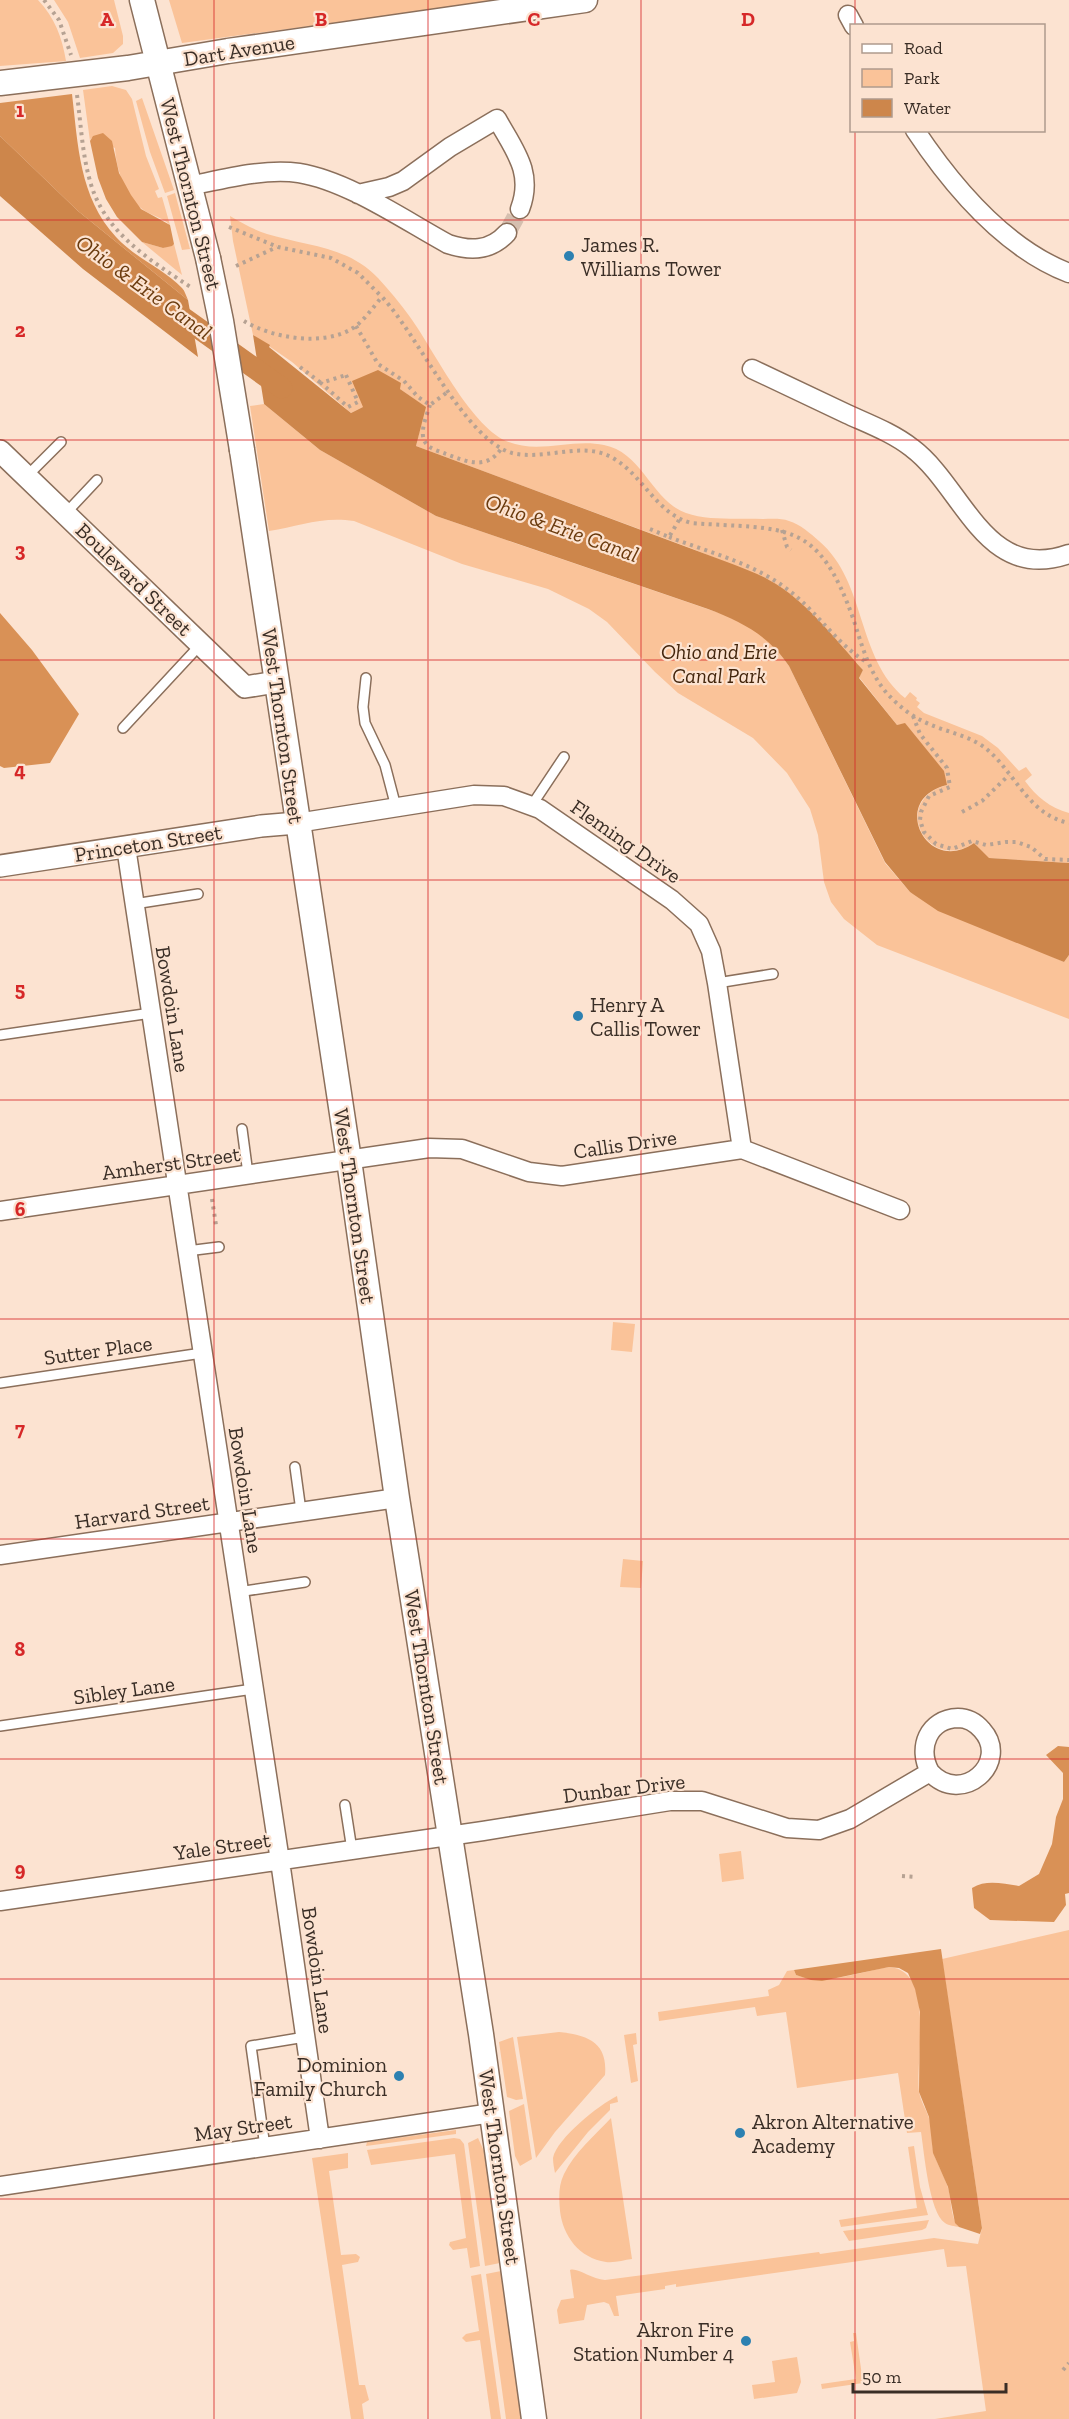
<svg xmlns="http://www.w3.org/2000/svg" width="1069" height="2419" font-family="'Zilla Slab',serif">
<style>
.green{fill:#fac399}
.forest{fill:#d99156}
.water{fill:#cd864b}
.lines{fill:none;stroke-linecap:round;stroke-linejoin:round}
.canal{stroke:#cd864b;stroke-width:21}
.minor-tunnel{stroke:#d5bfaf;stroke-width:18;stroke-dasharray:18 9;stroke-linecap:butt}
.service-casing{stroke:#8b6f5b;stroke-width:12}
.minor-casing{stroke:#8b6f5b;stroke-width:21}
.tertiary-casing{stroke:#8b6f5b;stroke-width:24}
.secondary-casing{stroke:#8b6f5b;stroke-width:27}
.path{stroke:#b6a293;stroke-width:4;stroke-dasharray:3 4.5;stroke-linecap:butt}
.service{stroke:#fff;stroke-width:9}
.minor{stroke:#fff;stroke-width:18}
.tertiary{stroke:#fff;stroke-width:21}
.secondary{stroke:#fff;stroke-width:24}
.secondary-bridge-casing{stroke:#8b6f5b;stroke-width:27;stroke-linecap:butt}
.secondary-bridge{stroke:#fff;stroke-width:24}
.grid{fill:none;stroke:#d62828;stroke-width:1.5;stroke-opacity:0.55}
.poi-dot{fill:#2d81b1;stroke:#fce3d1;stroke-width:2}
.labels{text-anchor:middle;dominant-baseline:central;stroke-width:4.5;stroke-linejoin:round;paint-order:stroke}
.street-label{font-size:21px;fill:#3a2e26;stroke:#fce3d1}
.poi-label{font-size:21px;fill:#3a2e26;stroke:#fce3d1;text-anchor:start}
.park-label{font-size:21px;font-style:italic;fill:#43250c;stroke:#fce3d1}
.water-label{font-size:22px;font-style:italic;fill:#6b3b0e;stroke:#fce3d1}
.grid-label{font-size:20px;text-anchor:middle;font-weight:bold;fill:#d62828;stroke:#fce3d1;stroke-width:4.5;stroke-linejoin:round;paint-order:stroke}
</style>
<rect width="100%" height="100%" fill="#fce3d1"/>
<path class="green" d="M0 0H38C55 18 62 37 66 61L0 66Z
M54 0H114L123 36V44L113 53 80 58 68 22Z
M169 0H504L182 43Z
M112 86 126 90 132 99 146 156 159 189 155 191 158 198 162 197 170 225C163 218 153 216 145 211 126 199 116 169 115 148L91 138 90 141 83 90Z
M142 98 174 190 165 193 150 152 136 101Z
M175 193 190 249 182 250 167 196Z
M230 216C242 223 254 230 267 234 306 246 348 246 378 278 389 290 400 303 410 317 434 350 469 424 506 441 538 455 571 438 604 445 642 452 652 501 686 513 709 521 738 518 763 519 771 519 781 518 789 521 800 524 811 534 819 541 867 582 856 658 905 698L910 692 917 698 916 700 920 703 917 707 924 713 982 736 998 748 1019 771 1026 767 1032 775 1025 781C1036 796 1050 808 1069 813V863L988 858 974 843C927 874 889 801 947 785L905 724 897 725 859 677 863 670 803 605 769 580 693 549 416 446 425 407 400 389 351 413 292 362 253 335 233 241Z
M142 242 163 248 174 244 182 275Z
M264 404 320 450 436 516 728 616C755 627 773 643 789 666L885 863 910 892 1064 962 1069 955V1019L877 945 844 919 831 902 824 882 818 835 810 809 787 773 753 738 678 693 655 672 607 622 589 609 548 589 462 564 354 521C323 516 299 526 269 531L250 406Z
M613 1322 635 1324 632 1352 611 1350Z
M623 1559 643 1561 641 1588 620 1587Z
M741 1851 744 1879 722 1882 719 1854Z
M1069 1930V2419H935L986 2411 966 2266 947 2267 944 2249 676 2287V2284L665 2286V2289L616 2296 619 2316H614L609 2304 604 2302 587 2305 584 2320 559 2324 557 2310 561 2300 574 2298 570 2270C577 2267 591 2279 605 2280L819 2252 820 2254 934 2238 978 2244 982 2228 942 1959Z
M889 1967C936 1970 915 2060 919 2092 921 2102 926 2109 929 2118 933 2130 931 2143 934 2154 938 2166 945 2177 948 2188 952 2200 950 2218 959 2227 955 2226 949 2226 945 2223 929 2213 924 2151 921 2132L907 2133 898 2073 797 2088 786 2012 757 2016 755 2007 659 2021 658 2012 769 1996 768 1990 779 1985 787 1971 794 1970 796 1975C826 1986 858 1972 889 1967Z
M559 2032C587 2035 608 2042 605 2075L555 2132 536 2158 517 2037Z
M636 2033 637 2044 633 2045 638 2081 631 2083 624 2035Z
M513 2037 523 2099 516 2100 507 2097 499 2042Z
M617 2096 618 2102 610 2104V2110L588 2132 555 2173C554 2168 553 2163 553 2158 557 2138 599 2105 617 2096Z
M524 2104 532 2159 520 2166 515 2156 509 2111Z
M611 2118 632 2259C624 2260 615 2263 606 2262 579 2258 563 2236 560 2211 559 2199 558 2186 564 2174 574 2153 595 2135 611 2118Z
M456 2130V2134L366 2146 367 2142Z
M454 2138 460 2139 464 2144 480 2266 470 2268 467 2248 453 2250 449 2245 450 2242 466 2238 455 2154 371 2165 367 2150Z
M478 2138 484 2151 500 2263 485 2266 468 2143Z
M914 2146 920 2187 928 2215 841 2227 839 2220 917 2208 908 2147Z
M348 2153V2168L329 2171 341 2255 356 2254 360 2257 358 2262 342 2265 359 2385H365L369 2400 362 2404 364 2419H351L312 2158Z
M929 2220 926 2228 922 2230 849 2241 843 2231Z
M501 2271 521 2417V2419H506L486 2274Z
M481 2274 501 2419H491L480 2340 466 2342 462 2338 466 2334 479 2331 471 2276Z
M853 2333H856L863 2383 822 2389 821 2384 856 2379 850 2342 854 2341Z
M797 2357 801 2382 797 2393 754 2399 752 2385 775 2382 772 2361Z"/>
<path class="forest" d="M72 94C78 144 79 197 116 237 135 258 164 269 182 288 185 291 186 296 188 300L78 211 0 136V103Z
M103 133 112 141 119 173 131 195 141 209 170 225 174 244 172 246 163 248 142 242 117 217 106 199 98 178 90 141 93 136Z
M0 613 32 650 79 714 50 763 4 768 0 766Z
M1058 1746 1069 1747V1893L1065 1894 1066 1905 1054 1922 990 1920 974 1908 972 1888C987 1879 1003 1884 1019 1886L1039 1874 1052 1844 1056 1817 1063 1799V1773L1046 1755Z
M941 1949 982 2228 980 2234 959 2227 955 2223 948 2187 933 2153 929 2117 919 2092 920 2012 915 1989 908 1973 899 1968 889 1967 822 1981 811 1980 796 1975 794 1970Z"/>
<path class="water" d="M0 136 78 211 188 300 198 357 83 269 0 196Z
M253 335 270 345 269 347 351 413 363 407 352 381 378 370 401 383 400 389 426 407 416 446 735 565C747 570 759 574 769 580 807 601 834 638 863 670L859 678 897 725 905 723 944 771 947 785C888 799 927 876 974 843L989 858 1069 863V955L1064 962 938 911 910 892 885 862 789 666C768 635 742 622 708 609L436 516 320 450 264 404Z"/>
<g class="lines">
<path class="canal" d="M170 308 282 388"/>
<path class="minor-tunnel" d="M507 233 520 209"/>
<defs>
<path id="service" d="M27 476 61 442
M65 514 97 480
M366 678 363 707 365 723 385 765 396 807
M123 728 201 644
M532 805 564 757
M134 904 198 894
M717 983 773 974
M0 1035 151 1013
M242 1129 248 1174
M187 1251 219 1247
M0 1383 202 1353
M295 1467 301 1511
M238 1592 305 1582
M0 1726 253 1689
M345 1805 352 1850
M265 2147 251 2046 305 2037"/>
<path id="minor" d="M848 15 854 26
M915 130C953 187 1004 248 1069 273
M190 186C224 179 264 168 299 173 348 181 404 220 448 244 469 251 490 252 507 233
M358 194 389 187 403 181 450 147 497 119C514 150 534 172 520 209
M752 369C784 384 816 399 847 414 869 424 893 433 912 448 964 487 985 584 1069 554
M297 823 474 795 504 796 540 809 672 900 699 924 711 951 717 983 742 1149
M126 847 280 1861 320 2139
M0 1211 429 1148 462 1149 529 1172 562 1176 742 1149 900 1210
M0 1555 397 1498
M0 1901 483 1831 670 1801H702L787 1828 819 1830 850 1819 930 1772C962 1807 1011 1762 982 1730 976 1723 968 1718 958 1718 928 1719 917 1748 930 1772
M0 2186 492 2113"/>
<path id="tertiary" d="M0 451 245 687 276 682
M0 866 261 826 297 823"/>
<path id="secondary" d="M142 0 208 258
M0 83 128 68 228 51 585 0
M242 450 349 1160 397 1498 481 2034 534 2419"/>
</defs>
<use href="#service" class="service-casing"/>
<use href="#minor" class="minor-casing"/>
<use href="#tertiary" class="tertiary-casing"/>
<use href="#secondary" class="secondary-casing"/>
<path class="path" d="M44 0 59 20 71 55
M77 95C81 124 82 153 90 181 104 233 150 260 192 288
M229 227 278 247 331 258 358 273 382 297
M236 266 277 247
M244 321C272 338 323 347 353 328 364 321 373 307 382 297 418 335 465 440 512 453 544 461 582 441 611 457 643 474 655 513 691 523 787 530 818 518 854 621 862 646 869 671 885 691 897 705 912 717 929 724 949 733 973 736 990 752 1017 777 1030 815 1069 823
M356 326 378 364 404 381 418 397 430 405 449 391
M300 367 321 383
M346 375 358 402 348 407 321 383Z
M430 405C427 415 419 432 425 442 429 449 439 451 446 454 466 461 486 471 501 449
M650 529 669 537 679 520
M782 530 787 547 791 550
M669 537C708 552 753 563 787 589 817 611 836 644 868 663
M913 716 920 734 947 768 950 787 929 796 921 812 920 820 924 832 936 844 952 849 972 841 986 845 1006 842H1017L1031 847 1045 859 1069 860
M962 812 982 801 1009 775
M212 1199 216 1225
M902 1876 916 1877
M1063 2370 1069 2363"/>
<use href="#service" class="service"/>
<use href="#minor" class="minor"/>
<use href="#tertiary" class="tertiary"/>
<use href="#secondary" class="secondary"/>
<defs>
<path id="secondary-bridge" d="M208 258 221 321 242 450"/>
</defs>
<use href="#secondary-bridge" class="secondary-bridge-casing"/>
<use href="#secondary-bridge" class="secondary-bridge"/>
</g>
<path class="grid" d="M214 0V2419M428 0V2419M641 0V2419M855 0V26M855 130V2419M0 220H1069M0 440H1069M0 660H1069M0 880H1069M0 1100H1069M0 1319H1069M0 1539H1069M0 1759H1069M0 1979H1069M0 2199H1069"/>
<g class="poi-dot">
<circle cx="569" cy="256" r="6"/>
<circle cx="578" cy="1016" r="6"/>
<circle cx="399" cy="2076" r="6"/>
<circle cx="740" cy="2133" r="6"/>
<circle cx="746" cy="2341" r="6"/>
</g>
<g class="labels">
<g class="street-label">
<text transform="translate(239 50) rotate(-9)">Dart Avenue</text>
<text transform="translate(191 194) rotate(76)">West Thornton Street</text>
<text transform="translate(134 579) rotate(44)">Boulevard Street</text>
<text transform="translate(283 726) rotate(82)">West Thornton Street</text>
<text transform="translate(626 841) rotate(35)">Fleming Drive</text>
<text transform="translate(148 843) rotate(-9)">Princeton Street</text>
<text transform="translate(173 1009) rotate(81)">Bowdoin Lane</text>
<text transform="translate(625 1144) rotate(-8)">Callis Drive</text>
<text transform="translate(171 1163) rotate(-8)">Amherst Street</text>
<text transform="translate(355 1206) rotate(82)">West Thornton Street</text>
<text transform="translate(98 1350) rotate(-8)">Sutter Place</text>
<text transform="translate(246 1490) rotate(81)">Bowdoin Lane</text>
<text transform="translate(142 1512) rotate(-8)">Harvard Street</text>
<text transform="translate(427 1687) rotate(81)">West Thornton Street</text>
<text transform="translate(124 1690) rotate(-8)">Sibley Lane</text>
<text transform="translate(624 1788) rotate(-7)">Dunbar Drive</text>
<text transform="translate(222 1846) rotate(-8)">Yale Street</text>
<text transform="translate(318 1970) rotate(82)">Bowdoin Lane</text>
<text transform="translate(243 2127) rotate(-8)">May Street</text>
<text transform="translate(500 2167) rotate(82)">West Thornton Street</text>
</g>
<g class="poi-label">
<text x="581" y="244">James R.<tspan x="581" dy="24">Williams Tower</tspan></text>
<text x="590" y="1004">Henry A<tspan x="590" dy="24">Callis Tower</tspan></text>
<text x="387" y="2064" text-anchor="end">Dominion<tspan x="387" dy="24">Family Church</tspan></text>
<text x="752" y="2121">Akron Alternative<tspan x="752" dy="24">Academy</tspan></text>
<text x="734" y="2329" text-anchor="end">Akron Fire<tspan x="734" dy="24">Station Number 4</tspan></text>
</g>
<g class="park-label">
<text x="719" y="651">Ohio and Erie<tspan x="719" dy="24">Canal Park</tspan></text>
</g>
<g class="water-label">
<text transform="translate(144 287) rotate(36)">Ohio &amp; Erie Canal</text>
<text transform="translate(562 528) rotate(20)">Ohio &amp; Erie Canal</text>
</g>
</g>
<g class="grid-label">
<text x="107" y="26">A</text>
<text x="321" y="26">B</text>
<text x="534" y="26">C</text>
<text x="748" y="26">D</text>
<text x="20" y="117">1</text>
<text x="20" y="337">2</text>
<text x="20" y="557">3</text>
<text x="20" y="777">4</text>
<text x="20" y="996">5</text>
<text x="20" y="1216">6</text>
<text x="20" y="1436">7</text>
<text x="20" y="1656">8</text>
<text x="20" y="1876">9</text>
</g>
<rect x="850" y="24" width="195" height="108" fill="#fce3d1" stroke="#ae9b8d" stroke-width="1.5"/>
<rect x="862" y="44" width="30" height="9" fill="#ffffff" stroke="#ae9b8d" stroke-width="1.5"/>
<text x="904" y="54" font-size="18" fill="#3a2e26">Road</text>
<rect x="862" y="69" width="30" height="18" fill="#fac399" stroke="#ae9b8d" stroke-width="1.5"/>
<text x="904" y="84" font-size="18" fill="#3a2e26">Park</text>
<rect x="862" y="99" width="30" height="18" fill="#cd864b" stroke="#ae9b8d" stroke-width="1.5"/>
<text x="904" y="114" font-size="18" fill="#3a2e26">Water</text>
<path d="M853 2383v9h153v-9" fill="none" stroke="#3a2e26" stroke-width="3"/>
<text x="862" y="2383" font-size="18" fill="#3a2e26" stroke="#fce3d1" stroke-width="4.5" paint-order="stroke">50 m</text>
</svg>
